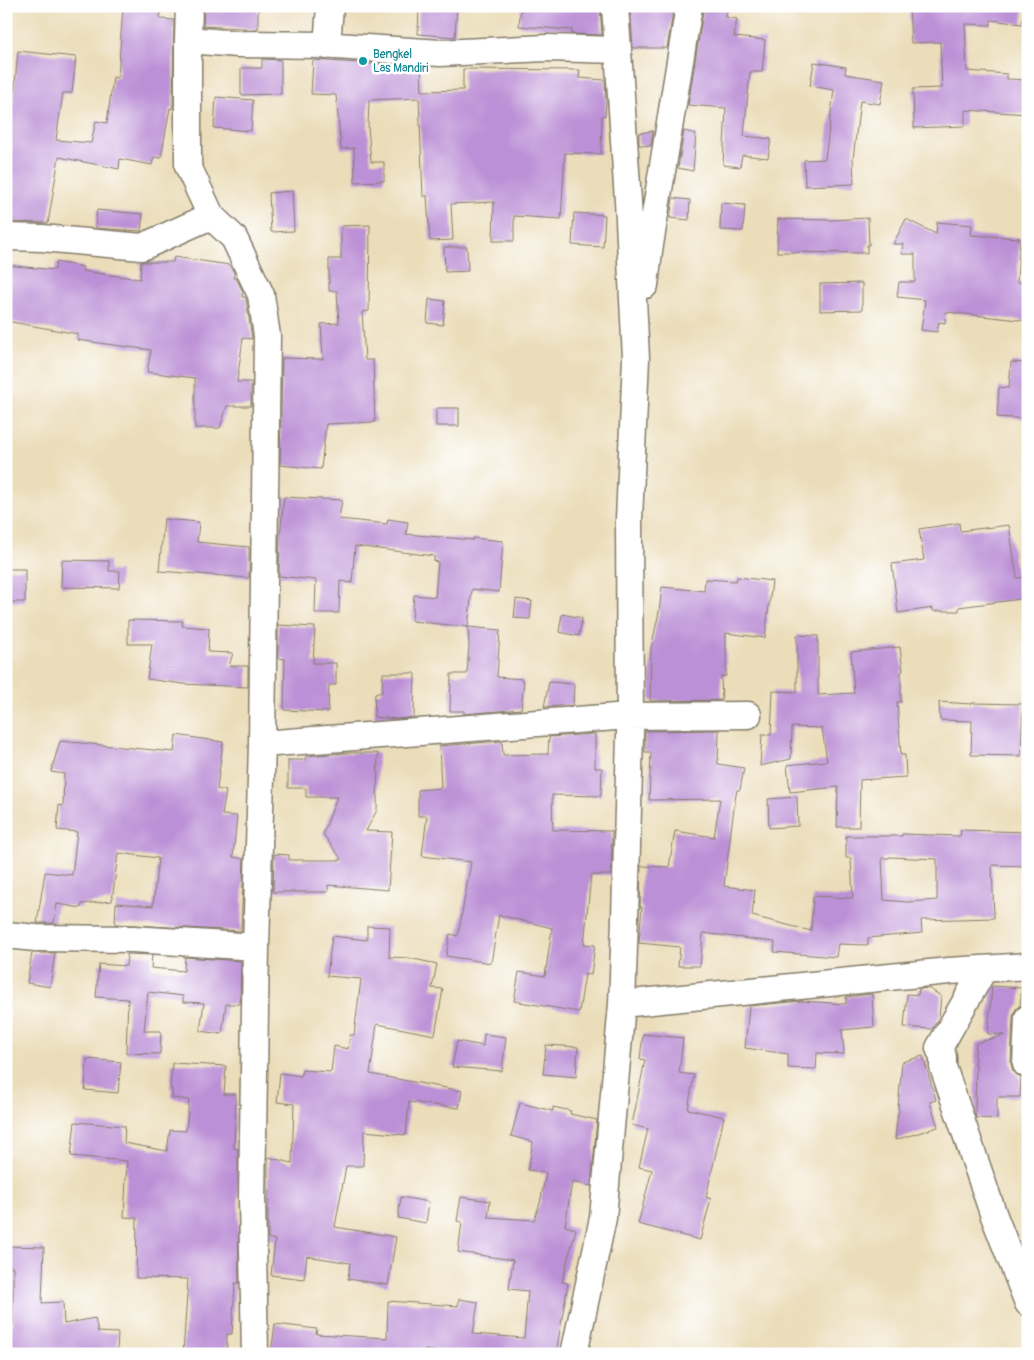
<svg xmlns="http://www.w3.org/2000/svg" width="1034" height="1360" font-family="Pangolin,sans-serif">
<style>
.building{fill:#bc90d6;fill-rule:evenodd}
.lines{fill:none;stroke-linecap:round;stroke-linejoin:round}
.minor-casing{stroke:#847c6a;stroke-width:29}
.minor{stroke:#fff;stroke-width:26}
.culture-dot{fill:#0f9aa8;stroke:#fff;stroke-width:2}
.labels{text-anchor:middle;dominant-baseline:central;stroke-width:5;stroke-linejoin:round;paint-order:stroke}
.culture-label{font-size:12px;fill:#0d838f;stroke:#fff;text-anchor:start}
</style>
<rect width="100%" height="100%" fill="#fff"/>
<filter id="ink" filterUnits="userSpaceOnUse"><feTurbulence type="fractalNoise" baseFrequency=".02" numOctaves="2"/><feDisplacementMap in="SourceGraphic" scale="10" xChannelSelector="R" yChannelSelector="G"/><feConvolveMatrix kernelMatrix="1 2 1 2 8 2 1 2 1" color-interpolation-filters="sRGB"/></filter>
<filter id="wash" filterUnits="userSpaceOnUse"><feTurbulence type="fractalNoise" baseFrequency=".0096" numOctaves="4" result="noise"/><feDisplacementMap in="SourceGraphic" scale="20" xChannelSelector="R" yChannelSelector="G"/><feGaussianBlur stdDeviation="1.12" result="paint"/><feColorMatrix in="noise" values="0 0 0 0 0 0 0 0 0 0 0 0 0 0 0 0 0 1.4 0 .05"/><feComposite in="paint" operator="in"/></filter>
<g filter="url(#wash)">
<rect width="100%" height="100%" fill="#ebddb9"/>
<g id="blocks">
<path class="building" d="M123 6H161L160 19 174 20 173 104 172 109 170 108 161 158 154 157 152 165 120 159 119 169 59 157 48 223 6 222V105L13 106 18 51 76 57 72 93H63L56 140 91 143 96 121 107 123 113 77 118 78Z
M204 6H258V29L203 26Z
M419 6H457L455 37 418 34Z
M521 6H600L602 35 572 34V30L519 26Z
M630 6H674L667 48H633Z
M704 6H728L726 17 737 19 734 37 765 40 762 72H750L744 136 771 139 768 158 742 155 740 167 723 165 726 108 688 105Z
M909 6 967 8V6H1024L1022 24 991 20V25L965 24 967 71 1007 74V79L1028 80V114L965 110V126L914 128 913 89 942 88 940 42 911 43Z
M262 59 281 60V94L241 95V68H262Z
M313 60 421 67 422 91 463 90V69L580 70 579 78 605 80 606 102 605 116H602L601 154 565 153 561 219 514 216V241H493L494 202 451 204 453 240 430 241 427 196H423L419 98 369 100 368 127 371 162H384V181L355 182 354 148 341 149 336 95 311 94Z
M814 62 846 67 845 74 884 80 880 104 860 101 853 159 854 184 805 186 804 160 825 159 834 90 810 86Z
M216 97 253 100 251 131 214 128Z
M653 131 651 146 639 145V133Z
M684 131 696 134 693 171 678 168Z
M292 191 294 231 271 232 269 193Z
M673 198 690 200 689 220 670 218Z
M721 203 745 205 743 231 720 230Z
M97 210 143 214 141 231 95 228Z
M574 213 605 215 603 247 572 245Z
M868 218 869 245H867V253L777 252 778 219 831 220Z
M906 219 936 234 937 222 972 225 971 235 1020 238 1017 282 1028 283V321L946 312 945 323 939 322 937 332 921 330 925 300 897 297 899 282H915V254H902L903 244H893Z
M370 225 369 311 362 312 365 360H373L375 422 326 424 321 469 280 465 282 358 323 359 321 324 339 323 337 291H329V259H341V226Z
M444 247H467L468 271 445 272Z
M174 257 230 265 234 273 233 278H236L243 292 242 297H245L246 299 252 339 243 338 237 382H251V406H227L220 428H195V378L147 372 151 350 77 340 78 334 6 321V265L55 270 56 262 83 267 82 271 140 279 141 262H173Z
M862 283V310L820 311V284Z
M429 299 445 301 443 325 427 323Z
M1011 362 1028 363V419L997 417 999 387 1009 388Z
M436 408H459V426H436Z
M284 497 342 500 339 519 387 524 388 519 408 522 406 534 473 540V538L503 541 499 592 472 589 468 627 412 621 414 595 435 597 438 562 434 561V556L355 546 352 583 340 581 339 613H315L316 580 279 576 280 536Z
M164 519 199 522 197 542 249 547V578L159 571Z
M959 523 960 531 1009 525 1017 578 1028 577V598L959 607V611H933V608L898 613 892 564 924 560 919 529Z
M62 560 109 561V571H120L119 588 61 587Z
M6 569H25V602H6Z
M737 577 772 581 765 638 726 633V676H721L722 700 650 701 651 648 659 612 662 587 704 591 705 579 736 581Z
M516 599 532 601 530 619 514 618Z
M562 614 582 618 579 636 559 632Z
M128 620 183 621 182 626 209 628 208 652 233 653 229 666H248V687L183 684 147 679 152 644H128Z
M278 625 315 627 313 663H336V685H329L328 712 284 710 285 659 278 658Z
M468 627 500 630 497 677 522 679V681H524L521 709 464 714V711H450L451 674H467L469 646Z
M797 635 818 636V695L854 693 851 652 900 647 903 671 901 672V702H897L901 755H905L906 777 860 780 859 827H837L838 787 790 792 787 765 827 761 822 728 792 727 791 759 760 766 762 735H771L773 691 797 692Z
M383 673H415L414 717 397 719 374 717 375 694 382 692Z
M549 682 574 684 573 705 544 707Z
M939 702 972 704V703L1023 704 1021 756 971 755 972 721 940 720Z
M719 730 718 764 744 768 740 790H737L735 800 724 886 755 890 752 916 811 931 813 896 853 898 851 858H846V836H902V834L960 836 961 830 1028 832V866L992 865 994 918 921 920 922 933 868 938V945L838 944 836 957 774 952 775 942 703 933 700 966H678L680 947 639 943 642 907H640L641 866 669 867 675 831 714 837 720 799 649 800 651 752H645V731ZM889 857 937 859V900L907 902 884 900 882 858H889Z
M595 734V768H602L601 796 552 795 553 830 612 831 611 875H591L584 944 595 945 591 975 585 974 579 1012 514 1001 519 972 545 976 552 928 499 915 491 963 446 956 450 934 458 936 471 862 422 856 427 816H418V790L441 788 439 746 502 741 503 755 548 754 549 737Z
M176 735 223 742 217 789 226 791 222 815 237 816 233 857 244 859 241 931 115 924 116 903 153 906 158 858 118 853 112 901 82 904 81 908 57 904 54 923H37L45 872 72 875 77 832 57 830 59 805 63 806 64 774 51 772 60 741 174 752Z
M346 753H378L377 810 366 831 392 832 388 890 328 885V892H273L274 854 289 855V860H342L323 834 337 797H306V788H288V760H305L306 756Z
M797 797 798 826 769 828 768 799Z
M367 926 390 927 389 957 409 958 437 964 432 988 443 989 435 1035 377 1024 370 1074 462 1091 459 1108 409 1102 406 1135 364 1131 363 1166H346L335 1227 396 1237 388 1285 348 1279 350 1263 307 1256 304 1279 271 1275 275 1240 268 1238V1157L292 1163 294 1104 277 1102 280 1073 301 1076 302 1070 331 1072 334 1046 348 1049 350 1035H354L361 979 327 976 332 936 367 940Z
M32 953H55L50 987 27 983Z
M127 954 152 955 151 968 184 971 185 957 241 961 240 1004H226L222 1034 200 1031 204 1003 183 1002V996L148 992 144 1031H161L160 1054 126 1053 128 999 96 997 99 964 126 966Z
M992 986 1022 988 1020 1005 1015 1010 1013 1017 1011 1063 1013 1071 1021 1078 1020 1097H997V1119L976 1118 975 1113 976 1064H974L976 1043 1005 1035 988 1034Z
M928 988 941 996 939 1017 932 1029 904 1027 907 994 918 995 919 989Z
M872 994 874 1027 842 1030 844 1054 817 1053 816 1069 788 1068V1054L745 1048 749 1006 802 1001 846 1004V997Z
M484 1034 506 1037 502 1071 452 1067 457 1041 483 1046Z
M643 1034 683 1038 679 1073 694 1075 688 1109 724 1117 706 1197 711 1199 700 1240 638 1224 652 1170 639 1167 648 1129 632 1125 645 1060 640 1059Z
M546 1045 578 1047 576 1077 543 1074Z
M923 1056 936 1100 930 1102 938 1127 895 1140 898 1112H899L898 1108 902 1062Z
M87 1059 121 1062 118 1093 85 1090Z
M172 1063 226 1066 224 1094H236L234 1148 238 1149 239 1283H235L232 1334H227V1354H183L188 1279 136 1278 137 1218 124 1217 127 1161 71 1156 75 1122 125 1126 124 1143 167 1151 170 1130 186 1131 189 1100 172 1098V1089H170Z
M520 1103 553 1111V1107L571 1111 570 1114 597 1120 591 1186 572 1182 565 1226 576 1229 562 1282 568 1283 556 1354H451L425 1350V1354H271L275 1324 317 1329 316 1334 387 1338 388 1301 458 1306 459 1299 478 1302 473 1334 524 1338 528 1291 509 1289 513 1260 458 1252 462 1222 457 1221 461 1197 490 1201 488 1217 534 1220 540 1203 546 1173 528 1170 533 1142 511 1136Z
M401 1197 429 1202 426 1223 398 1218Z
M6 1246 44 1247 42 1303 63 1302 64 1324 95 1318 98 1332 118 1333 117 1354H6V1325H13V1267H6Z"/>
</g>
</g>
<g filter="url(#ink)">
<use href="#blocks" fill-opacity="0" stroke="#847c6a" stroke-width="1"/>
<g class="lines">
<defs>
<path id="minor" d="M189 6 188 40 238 44 322 45 440 53 547 48 618 50 628 201 636 358 629 520 630 735 625 918 622 1004 603 1218 574 1354
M615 6 618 50
M188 40V166L211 216 234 238 261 295 267 336 262 744 256 947 252 1198 255 1354
M327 46 330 6
M6 237 42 238 142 247 211 216
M645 285 649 251 689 6
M262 744 629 716 748 715
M6 935 36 938 133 939 256 947
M984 969 939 1048 943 1057V1067L994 1216 1028 1303
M622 1004 949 971 1028 966
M1026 1064 1028 1018"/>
</defs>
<use href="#minor" class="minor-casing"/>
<use href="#minor" class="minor"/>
</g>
</g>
<circle class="culture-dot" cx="363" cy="61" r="5"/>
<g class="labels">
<g class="culture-label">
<text x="373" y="54">Bengkel<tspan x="373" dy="14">Las Mandiri</tspan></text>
</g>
</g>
<rect width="1034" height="1360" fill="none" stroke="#fff" stroke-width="25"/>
</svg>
